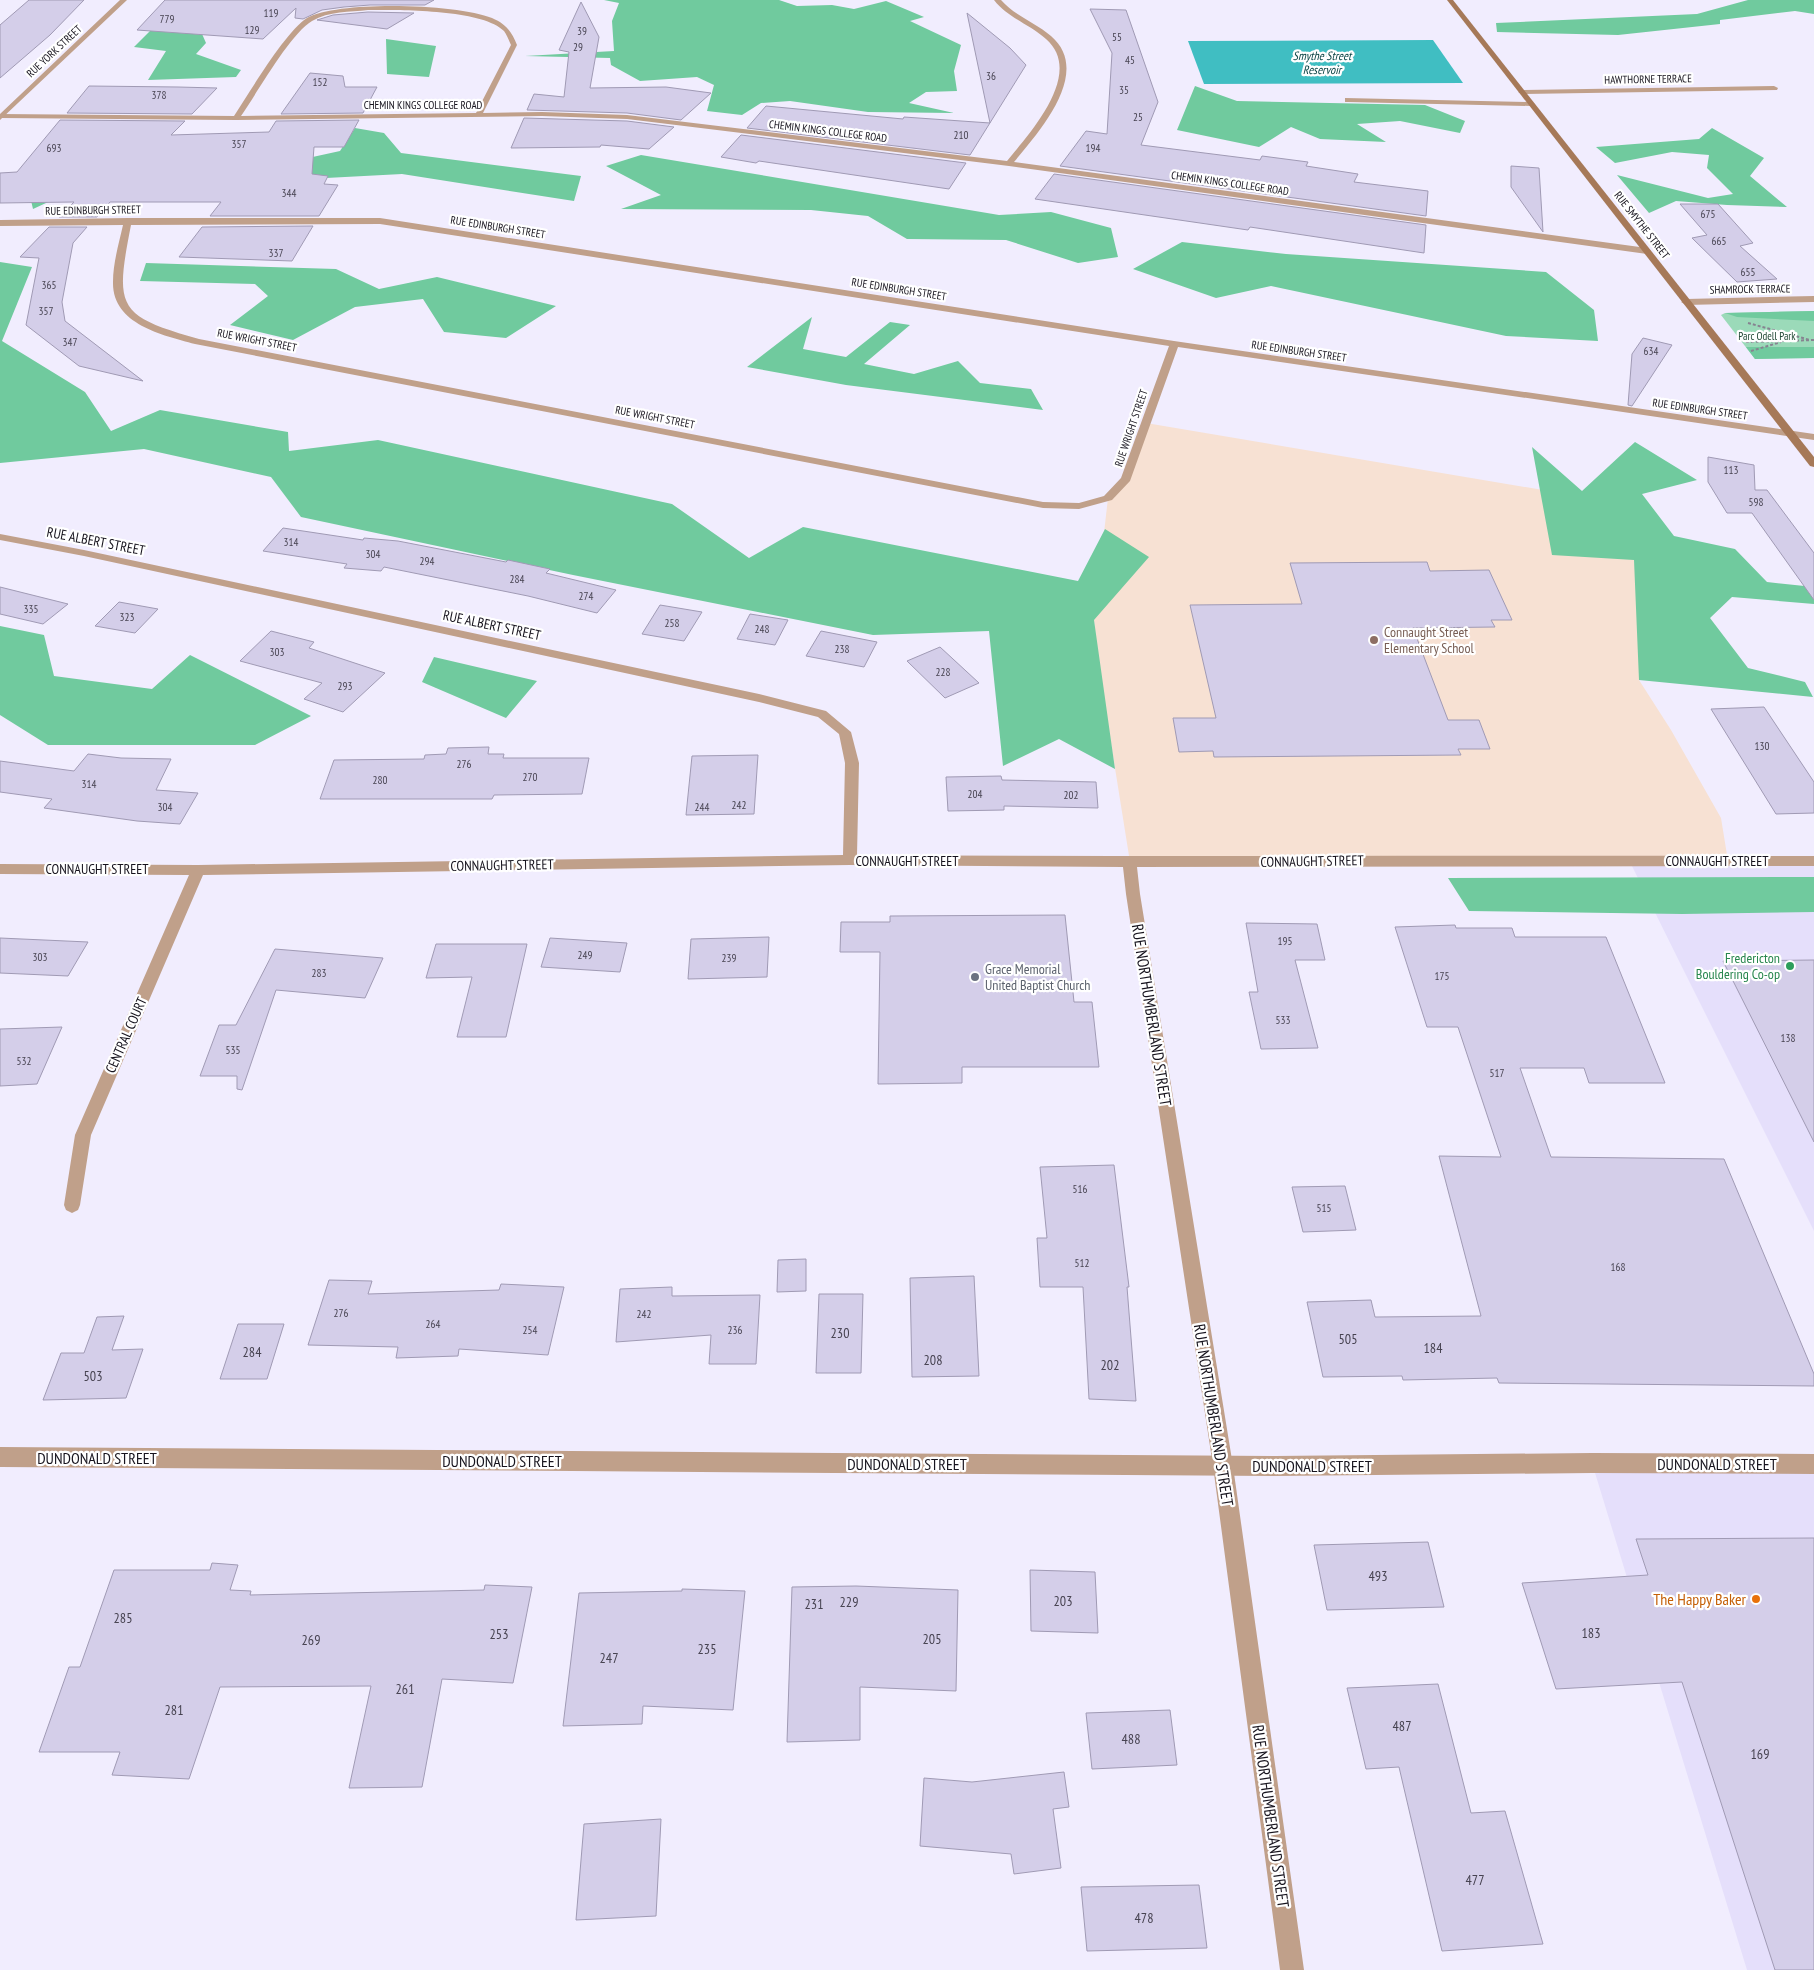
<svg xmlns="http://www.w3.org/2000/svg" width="1814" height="1970" font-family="'PT Sans Narrow',sans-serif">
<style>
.built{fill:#e5dffb}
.education{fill:#f7e1d3}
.green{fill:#9bdab9}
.forest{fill:#70ca9e}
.water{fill:#40bec2}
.building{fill:#d4cee9;stroke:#a09ab4}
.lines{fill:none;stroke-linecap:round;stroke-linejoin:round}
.path{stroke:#868390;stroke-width:2;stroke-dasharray:3 2;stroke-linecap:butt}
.service{fill:#c0a08a;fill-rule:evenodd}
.minor{fill:#c0a08a;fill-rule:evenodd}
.tertiary{fill:#c0a08a;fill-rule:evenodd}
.secondary{fill:#a67958;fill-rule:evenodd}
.education-dot{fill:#8d6e63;stroke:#fff;stroke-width:2}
.leisure-dot{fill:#2e9e5b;stroke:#fff;stroke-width:2}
.worship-dot{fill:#6b7280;stroke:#fff;stroke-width:2}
.food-dot{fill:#e8710a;stroke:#fff;stroke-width:2}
.labels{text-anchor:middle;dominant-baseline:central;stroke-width:4.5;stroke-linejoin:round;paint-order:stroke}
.number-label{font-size:11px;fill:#464250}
.far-street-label{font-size:11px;fill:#16131d;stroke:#fff}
.far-park-label{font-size:11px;fill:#204734;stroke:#fff}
.far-water-label{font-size:12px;font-style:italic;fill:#0c4546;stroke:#fff}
.street-label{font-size:14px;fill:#16131d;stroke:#fff}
.education-label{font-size:14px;fill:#785e54;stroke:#fff;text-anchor:start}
.leisure-label{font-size:14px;fill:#27864d;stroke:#fff;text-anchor:end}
.worship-label{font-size:14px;fill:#5b616d;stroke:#fff;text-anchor:start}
.near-number-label{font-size:14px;fill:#464250}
.near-street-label{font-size:16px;fill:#16131d;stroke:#fff}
.near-food-label{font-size:16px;fill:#c56008;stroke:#fff;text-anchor:end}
</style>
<rect width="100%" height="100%" fill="#f1edfe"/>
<path class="built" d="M1629 860 1814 861V1231L1682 967Z
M1592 1463 1814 1465V1970H1747Z"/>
<path class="education" d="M1146 423 1620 503 1658 660 1639 680 1671 730 1721 818 1728 861 1130 862 1099 668 1094 620 1108 498 1126 479Z"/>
<path class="green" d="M1814 311V358L1755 359 1721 315 1725 313Z"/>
<path class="forest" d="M604 0H779L797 6 832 5 854 9 886 1 924 17 910 21 961 45 954 71 957 91 926 92 909 103 954 113 868 112 790 101 761 103 742 115 707 111 714 85 697 77 640 81 611 65 610 58 525 56 614 51 612 21 619 3Z
M1748 0H1814V14L1795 11 1720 20V24L1618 35 1497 32 1496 23 1697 14Z
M155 26 199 27 206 43 196 54 241 70 236 77 148 80 166 51 134 47Z
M386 39 436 46 429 77 387 74Z
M1195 86 1237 101 1425 105 1465 121 1460 133 1400 121 1357 124 1386 142 1320 139 1291 127 1259 147 1177 130Z
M355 128 384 133 401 153 581 176 574 201 402 174 326 178 172 170 98 179 33 209 29 192 68 161 308 158 340 151Z
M1712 128 1764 158 1750 176 1787 207 1727 205 1676 201 1649 213 1617 175 1708 198 1733 194 1707 168 1709 155 1672 152 1615 163 1596 147 1699 139Z
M641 155 999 215 1051 212 1111 228 1118 257 1078 263 1006 240 907 239 868 216 811 210 621 209 661 195 606 166Z
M1182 242 1286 254 1546 272 1594 310 1598 341 1506 336 1271 286 1216 298 1133 269Z
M0 262 32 267 2 341 85 392 111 431 160 410 288 432 289 451 378 440 672 504 749 558 803 527 1078 581 1105 529 1149 557 1094 620 1115 769 1059 739 1003 766 989 631 873 635 573 575 301 517 271 477 144 449 0 463Z
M146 263 336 269 379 289 437 277 556 306 506 338 444 332 423 299 355 307 293 340 230 325 268 296 255 284 140 281Z
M1814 311V321L1737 317 1725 313Z
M812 317 803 349 846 357 890 322 910 325 864 364 914 374 958 361 980 383 1031 389 1043 410 846 385 747 367Z
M1746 347H1814V358L1755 359Z
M1635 442 1697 480 1642 494 1674 536 1735 549 1767 582 1814 587V604L1732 597 1710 618 1748 668 1805 682 1813 697 1639 680 1634 560 1552 555 1532 447 1582 491Z
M0 626 44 635 54 676 152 689 190 655 311 716 255 745H48L0 715Z
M434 657 537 681 506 718 422 682Z
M1814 877V912L1682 914 1469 911 1448 878Z"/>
<path class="water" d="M1433 40 1463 83 1204 84 1188 41Z"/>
<path class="building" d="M29 0H84L50 35 0 78V25Z
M165 0H434L425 5H370L344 7 322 10 303 19 295 18 296 8 263 39 137 30Z
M581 2 599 37 590 88 666 87 711 93 681 120 627 113 527 110 534 94 564 97 569 52 559 50Z
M1090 9 1126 10 1158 102 1141 145 1260 160 1262 156 1308 162 1306 166 1358 174 1354 182 1428 191 1426 216 1060 166 1086 131 1107 134 1112 53Z
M368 12 414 13 387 29 317 20 333 15Z
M967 13 1010 48 1026 65 970 155 747 128 766 106 903 119 904 117 990 123Z
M310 73 343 76 345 87H377L363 113 281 114Z
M89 86 178 87 217 88 192 114 67 113Z
M524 118 627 121 674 127 649 149 601 145 600 147 511 148Z
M60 120 185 121 171 135 269 132 276 121 359 120 344 147H314L312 174 328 176 324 184 338 185 319 216H210L221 202H110L97 217H59L74 202 0 203V173L17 172Z
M741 135 966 163 949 189 759 161 756 163 721 157Z
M1511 166 1539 168 1543 232 1511 187Z
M1054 174 1426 225 1424 253 1250 227 1248 230 1035 199Z
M1680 204H1718L1753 243 1740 246 1777 279 1737 282 1692 238 1707 235Z
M313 226 292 261 179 257 202 227Z
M49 227H87L73 243 62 302 65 321 143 381 79 366 26 325 39 258 20 257Z
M1643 338 1672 345 1632 406 1628 405 1632 354Z
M1708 457 1754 465 1755 490H1767L1814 553V600L1752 513H1727L1708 482Z
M283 528 363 540 364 538 398 541 506 562 508 560 550 569 546 573 616 590 597 613 528 596 384 567 381 571 344 568 347 564 263 551Z
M1427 562 1430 571 1489 570 1512 620H1491L1495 627 1413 628 1448 720H1479L1490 749H1458L1461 755 1214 757 1213 751 1179 752 1173 718H1216L1190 605 1302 604 1290 563Z
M0 587 68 604 43 624 0 614Z
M119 602 158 609 135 633 95 626Z
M660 605 702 612 684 641 642 634Z
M750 614 788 620 775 645 737 639Z
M271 631 314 642 309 648 385 673 343 712 304 699 322 683 240 661Z
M821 631 877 642 864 667 806 656Z
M940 647 979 683 945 698 907 661Z
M1764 707 1814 782V813L1776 814 1711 709Z
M489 747 488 754H504L503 758H589L582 794 494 795 492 799H320L334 760 424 759 425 755 446 754 448 748Z
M88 754 121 758 171 759 156 790 198 793 180 824 137 821 44 808 52 799 0 792V761L74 771Z
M758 755 754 814 686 815 692 756Z
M1001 776 1002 780 1096 782 1098 808 1004 806V810L948 811 946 777Z
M1065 915 1074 1002H1092L1099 1067H962V1083L878 1084 880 952H840L841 922H890V916Z
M1246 923 1317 924 1325 960H1295L1318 1048 1261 1049 1249 992H1258Z
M1455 925 1456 928H1512L1515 937H1606L1665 1083H1589L1584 1068H1520L1551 1157 1724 1159 1814 1374V1386L1499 1383 1497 1378 1403 1380 1402 1376 1323 1377 1307 1302 1371 1300 1375 1317 1481 1316 1439 1156 1501 1157 1458 1027H1427L1395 927Z
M769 937 767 977 688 979 691 939Z
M0 938 88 942 68 976 0 973Z
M550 938 627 943 620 972 541 967Z
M436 944H527L506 1037H457L472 977 426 978Z
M275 949 383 958 365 998 276 990 242 1090 237 1089V1076H200L219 1025H236Z
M1814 960V1142L1723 961Z
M62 1027 37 1084 0 1086V1029Z
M1114 1165 1129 1287H1127L1136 1401 1089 1399 1083 1287H1040L1037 1238H1047L1040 1167Z
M1345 1186 1356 1230 1303 1232 1292 1187Z
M806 1259V1291L777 1292 778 1260Z
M974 1276 979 1376 912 1377 910 1278Z
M329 1280 372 1281 368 1294 499 1290 501 1284 564 1287 548 1355 459 1349 458 1356 396 1358 398 1347 308 1345Z
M672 1287V1296L760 1295 756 1364H709L711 1335 616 1342 620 1289Z
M819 1294H863L861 1373H816Z
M124 1316 112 1350 143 1349 126 1398 43 1400 61 1353H84L97 1317Z
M238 1324H284L267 1379H220Z
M1814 1538V1970H1775L1682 1682 1556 1689 1522 1583 1648 1575 1636 1539Z
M1428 1542 1444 1607 1327 1610 1314 1545Z
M212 1563 238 1565 230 1590 251 1591 250 1595 484 1590 485 1585 532 1587 513 1683 442 1679 422 1787 349 1788 371 1686 220 1687 189 1779 112 1775 120 1752H39L69 1667H80L114 1570H210Z
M1030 1570 1095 1572 1098 1633 1031 1631Z
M856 1586 958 1590 956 1691 860 1687V1740L787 1742 792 1587Z
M682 1589 745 1591 733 1710 643 1706 642 1724 563 1726 579 1593 682 1591Z
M1438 1684 1471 1813 1505 1811 1543 1944 1442 1951 1399 1767 1366 1769 1347 1688Z
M1170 1710 1177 1765 1092 1769 1086 1713Z
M1064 1772 1069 1807 1053 1809 1061 1868 1014 1874 1011 1854 920 1846 924 1778 972 1782Z
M661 1819 656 1916 576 1920 584 1824Z
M1199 1885 1207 1948 1087 1951 1081 1887Z"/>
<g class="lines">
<path class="path" d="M1748 323 1810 340
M1746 342 1814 340
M1751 351 1781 342"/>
<path class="service" d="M1345 98 1531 102 1535 104 1531 106 1348 102H1345Z"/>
<path class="minor" d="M994 0H1001C1015 16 1035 22 1051 36 1093 72 1039 132 1014 162L1647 248 1651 251 1647 254 1009 166 627 119 542 116 236 120 0 118V114L234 116C250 92 285 32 307 18 339 0 458 4 492 18 506 24 512 32 517 45L483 113 542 112 627 115 1007 161C1030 133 1085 73 1046 39 1029 24 1008 18 994 0ZM368 10C399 10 482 9 504 31 507 35 509 41 511 45L476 113 241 116C257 93 290 34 312 21 329 11 350 12 368 10Z
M1774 86 1778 88 1777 90 1522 94 1518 92 1522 90Z
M128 218H380L1174 341 1814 434V440L1178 347 1130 481 1112 500 1079 509 1043 508 195 344C162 335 112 324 113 282 113 263 119 243 123 225L0 226V220ZM380 224 1169 346 1121 478 1104 496 1079 503 1043 502 199 339C116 316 115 307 131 225Z
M1814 296V302L1686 305 1681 302 1686 299Z
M0 534 84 550 759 694 826 711 851 732 859 763 857 855C1176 857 1495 855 1814 856V866L1137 867 1140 894 1233 1466 1304 1970H1280L1213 1466 1126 894 1123 867 850 865 203 875 91 1135 80 1205 78 1210 72 1213 66 1210 64 1205 75 1135 189 875 0 874V864L198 865 843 855 845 763 839 734 818 717 759 702 84 556 0 540Z"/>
<path class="tertiary" d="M120 0H127L0 120V114Z
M0 1447 1275 1456 1592 1453 1814 1454V1474L1592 1473 1275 1476 0 1467Z"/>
<path class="secondary" d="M1447 0H1453L1814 457V467L1810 466Z"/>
</g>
<circle class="education-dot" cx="1374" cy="640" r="5"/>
<circle class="leisure-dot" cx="1790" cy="966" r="5"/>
<circle class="worship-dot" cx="975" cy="977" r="5"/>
<circle class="food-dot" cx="1756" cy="1599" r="5"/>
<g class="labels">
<g class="number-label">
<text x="271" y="13">119</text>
<text x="167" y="19">779</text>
<text x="252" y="30">129</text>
<text x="582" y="31">39</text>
<text x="1117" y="37">55</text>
<text x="578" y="47">29</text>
<text x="1130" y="60">45</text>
<text x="991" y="76">36</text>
<text x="320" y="82">152</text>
<text x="1124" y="90">35</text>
<text x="159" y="95">378</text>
<text x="1138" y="117">25</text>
<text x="961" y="135">210</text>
<text x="239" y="144">357</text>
<text x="54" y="148">693</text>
<text x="1093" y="148">194</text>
<text x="289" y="193">344</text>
<text x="1708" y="214">675</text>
<text x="1719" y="241">665</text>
<text x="276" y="253">337</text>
<text x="1748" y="272">655</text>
<text x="49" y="285">365</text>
<text x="46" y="311">357</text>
<text x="70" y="342">347</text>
<text x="1651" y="351">634</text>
<text x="1731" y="470">113</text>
<text x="1756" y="502">598</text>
<text x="291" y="542">314</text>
<text x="373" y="554">304</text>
<text x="427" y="561">294</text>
<text x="517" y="579">284</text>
<text x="586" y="596">274</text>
<text x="31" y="609">335</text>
<text x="127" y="617">323</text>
<text x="672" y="623">258</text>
<text x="762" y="629">248</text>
<text x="842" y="649">238</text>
<text x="277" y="652">303</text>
<text x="943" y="672">228</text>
<text x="345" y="686">293</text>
<text x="1762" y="746">130</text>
<text x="464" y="764">276</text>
<text x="530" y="777">270</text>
<text x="380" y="780">280</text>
<text x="89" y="784">314</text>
<text x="975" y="794">204</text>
<text x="1071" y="795">202</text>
<text x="739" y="805">242</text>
<text x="165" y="807">304</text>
<text x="702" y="807">244</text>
<text x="1285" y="941">195</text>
<text x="585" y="955">249</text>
<text x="40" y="957">303</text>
<text x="729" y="958">239</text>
<text x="319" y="973">283</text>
<text x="1442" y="976">175</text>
<text x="1283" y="1020">533</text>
<text x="1788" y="1038">138</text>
<text x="233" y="1050">535</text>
<text x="24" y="1061">532</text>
<text x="1497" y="1073">517</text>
<text x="1080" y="1189">516</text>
<text x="1324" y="1208">515</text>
<text x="1082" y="1263">512</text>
<text x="1618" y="1267">168</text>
<text x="341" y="1313">276</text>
<text x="644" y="1314">242</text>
<text x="433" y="1324">264</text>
<text x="530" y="1330">254</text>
<text x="735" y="1330">236</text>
</g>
<g class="far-street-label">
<text transform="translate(54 51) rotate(-43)">RUE YORK STREET</text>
<text transform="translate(1648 79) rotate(-1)">HAWTHORNE TERRACE</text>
<text x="423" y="105">CHEMIN KINGS COLLEGE ROAD</text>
<text transform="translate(828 131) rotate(7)">CHEMIN KINGS COLLEGE ROAD</text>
<text transform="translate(1230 183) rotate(8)">CHEMIN KINGS COLLEGE ROAD</text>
<text transform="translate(93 210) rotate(-1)">RUE EDINBURGH STREET</text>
<text transform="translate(1642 225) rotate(52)">RUE SMYTHE STREET</text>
<text transform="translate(498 227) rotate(9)">RUE EDINBURGH STREET</text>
<text transform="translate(899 289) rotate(9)">RUE EDINBURGH STREET</text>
<text transform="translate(1750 289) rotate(-1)">SHAMROCK TERRACE</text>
<text transform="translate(257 340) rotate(11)">RUE WRIGHT STREET</text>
<text transform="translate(1299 351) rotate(8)">RUE EDINBURGH STREET</text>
<text transform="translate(1700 409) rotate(8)">RUE EDINBURGH STREET</text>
<text transform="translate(655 417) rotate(11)">RUE WRIGHT STREET</text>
<text transform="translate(1131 428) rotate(-71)">RUE WRIGHT STREET</text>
</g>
<g class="far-park-label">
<text x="1767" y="336">Parc Odell Park</text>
</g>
<g class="far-water-label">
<text x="1322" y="55">Smythe Street<tspan x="1322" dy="14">Reservoir</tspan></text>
</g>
<g class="street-label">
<text transform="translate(96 541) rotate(11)">RUE ALBERT STREET</text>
<text transform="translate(492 625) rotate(12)">RUE ALBERT STREET</text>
<text x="907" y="861">CONNAUGHT STREET</text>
<text transform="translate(1312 861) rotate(-1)">CONNAUGHT STREET</text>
<text x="1717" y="861">CONNAUGHT STREET</text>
<text transform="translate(502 865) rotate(-1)">CONNAUGHT STREET</text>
<text x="97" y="869">CONNAUGHT STREET</text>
<text transform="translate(126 1035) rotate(-66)">CENTRAL COURT</text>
</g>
<g class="education-label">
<text x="1384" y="632">Connaught Street<tspan x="1384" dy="16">Elementary School</tspan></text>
</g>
<g class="leisure-label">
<text x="1780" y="958">Fredericton<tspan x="1780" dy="16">Bouldering Co-op</tspan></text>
</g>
<g class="worship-label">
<text x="985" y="969">Grace Memorial<tspan x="985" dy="16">United Baptist Church</tspan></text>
</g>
<g class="near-number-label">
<text x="840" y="1333">230</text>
<text x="1348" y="1339">505</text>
<text x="1433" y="1348">184</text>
<text x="252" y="1352">284</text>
<text x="933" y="1360">208</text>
<text x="1110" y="1365">202</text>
<text x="93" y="1376">503</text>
<text x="1378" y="1576">493</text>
<text x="1063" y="1601">203</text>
<text x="849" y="1602">229</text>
<text x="814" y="1604">231</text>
<text x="123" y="1618">285</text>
<text x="1591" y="1633">183</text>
<text x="499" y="1634">253</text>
<text x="932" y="1639">205</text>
<text x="311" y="1640">269</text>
<text x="707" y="1649">235</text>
<text x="609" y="1658">247</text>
<text x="405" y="1689">261</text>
<text x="174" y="1710">281</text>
<text x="1402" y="1726">487</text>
<text x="1131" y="1739">488</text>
<text x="1760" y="1754">169</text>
<text x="1475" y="1880">477</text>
<text x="1144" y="1918">478</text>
</g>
<g class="near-street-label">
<text transform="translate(1152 1015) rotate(81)">RUE NORTHUMBERLAND STREET</text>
<text transform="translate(1214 1415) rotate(81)">RUE NORTHUMBERLAND STREET</text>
<text x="97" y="1458">DUNDONALD STREET</text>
<text x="502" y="1461">DUNDONALD STREET</text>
<text x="907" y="1464">DUNDONALD STREET</text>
<text x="1717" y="1464">DUNDONALD STREET</text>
<text x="1312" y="1466">DUNDONALD STREET</text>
<text transform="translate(1271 1816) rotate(82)">RUE NORTHUMBERLAND STREET</text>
</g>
<g class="near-food-label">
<text x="1746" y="1599">The Happy Baker</text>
</g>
</g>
</svg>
